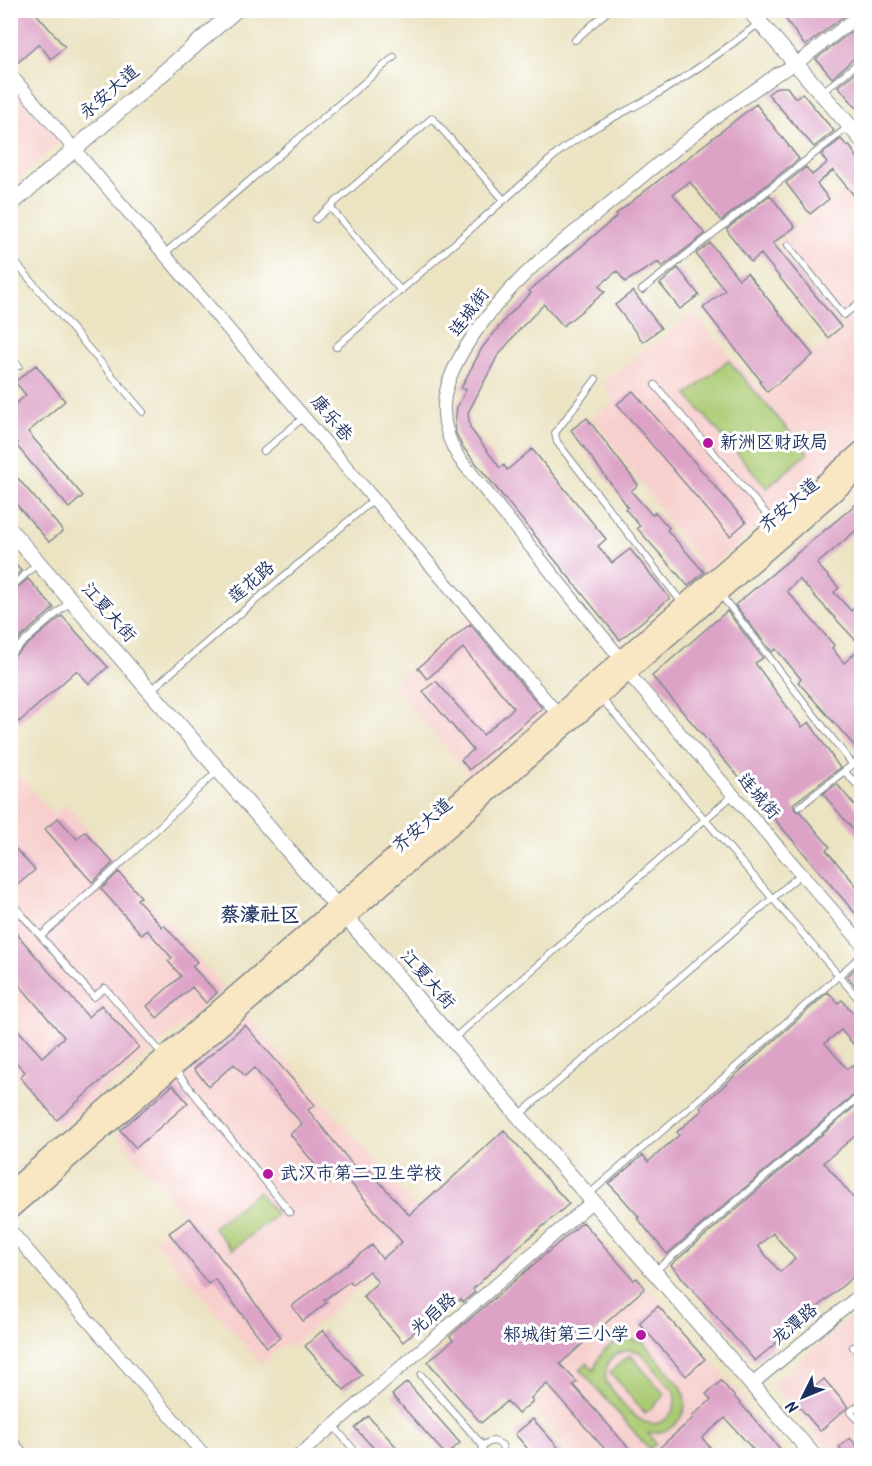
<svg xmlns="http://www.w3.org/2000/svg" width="872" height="1466" font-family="Kalam,'LXGW WenKai TC',sans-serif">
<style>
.built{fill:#f7d0ce}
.green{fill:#abcb73;stroke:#637d68;stroke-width:1.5;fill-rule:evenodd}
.building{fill:#dda3c7;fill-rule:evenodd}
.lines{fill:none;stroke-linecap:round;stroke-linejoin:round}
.service-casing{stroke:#838990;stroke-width:8}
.minor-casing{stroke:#838990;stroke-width:14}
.tertiary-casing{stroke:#838990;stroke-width:17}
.secondary-casing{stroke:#838990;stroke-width:19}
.service{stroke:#fff;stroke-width:6}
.minor{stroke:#fff;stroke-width:12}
.tertiary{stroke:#fff;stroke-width:15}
.secondary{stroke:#f9e7c3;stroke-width:16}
.poi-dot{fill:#b5179e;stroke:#fff;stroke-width:2}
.labels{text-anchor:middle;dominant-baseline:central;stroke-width:6;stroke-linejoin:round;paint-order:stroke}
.street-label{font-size:18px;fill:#1b2f5e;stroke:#fff}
.poi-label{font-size:18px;fill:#1b2f5e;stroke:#fff;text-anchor:start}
.neighbourhood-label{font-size:20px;font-weight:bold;fill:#1b2f5e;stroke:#fff}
</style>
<rect width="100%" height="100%" fill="#fff"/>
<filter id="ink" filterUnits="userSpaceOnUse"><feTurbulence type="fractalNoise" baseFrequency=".0167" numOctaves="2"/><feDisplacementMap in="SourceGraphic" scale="12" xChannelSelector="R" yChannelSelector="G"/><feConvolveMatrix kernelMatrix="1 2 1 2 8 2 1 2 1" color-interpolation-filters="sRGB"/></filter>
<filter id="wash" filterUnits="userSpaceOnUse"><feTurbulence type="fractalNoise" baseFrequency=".008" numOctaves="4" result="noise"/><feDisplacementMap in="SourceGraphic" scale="24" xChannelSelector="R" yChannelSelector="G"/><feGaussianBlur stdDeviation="1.35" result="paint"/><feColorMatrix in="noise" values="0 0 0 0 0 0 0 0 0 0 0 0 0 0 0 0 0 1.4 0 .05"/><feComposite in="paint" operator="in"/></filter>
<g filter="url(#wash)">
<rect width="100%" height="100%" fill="#ebe3c2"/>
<path class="built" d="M11 86 60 142 11 184H10Z
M861 174V438L706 571 592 418 615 401 602 383 693 313 766 396 844 328 778 244 838 196Z
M471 617 550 709 471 777 392 685Z
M10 765 54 814 66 804 225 989 61 1128 11 1070Z
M248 1016 429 1222 401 1246 398 1244 382 1258 387 1263 289 1349 284 1344 261 1364 153 1240 183 1214 116 1134Z
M649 1289 746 1401 684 1456 573 1455 530 1406 549 1390 541 1381Z
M861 1307V1455H834L772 1385Z"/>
<path class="green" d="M728 360 808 453 767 488 687 395Z
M258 1192 276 1215 232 1250 213 1227Z
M627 1339 643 1342 682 1388C692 1414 674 1434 648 1433L656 1444 649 1449 580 1369 587 1363 594 1371C598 1353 609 1343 627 1339ZM629 1350 640 1352 674 1391C676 1400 675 1410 668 1417 644 1440 619 1398 606 1382 603 1365 612 1352 629 1350Z
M630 1355 665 1395 645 1413 610 1372Z"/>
<g id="blocks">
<path class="building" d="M10 10H33L65 47 51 59 39 44 16 64 10 58Z
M792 10H852L805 46 784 17Z
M861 24V52L832 78 816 59Z
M857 71 861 77V113L838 86Z
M777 87H787L795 98 802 93 834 131 814 147 768 94Z
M756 104 799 159 721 221 690 182 673 194 705 234 662 267 658 262 625 282 617 271 599 286 605 292 563 326 544 304 520 329 497 357 468 413 470 428 500 468 504 465 507 470 532 449 606 539 598 546 612 563 630 549 670 598 620 640 462 446 456 433 455 422 457 407 466 390 461 388 482 348 506 318 531 293 529 291 617 216 616 214Z
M841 139 847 146 849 145 861 163V204L833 170 817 184 829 199 810 214 786 183 806 167 812 175 827 163 821 155Z
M770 195 795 227 773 243 841 327 828 338 761 254 751 262 728 232 727 229Z
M710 243 739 279 747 273 813 355 767 392 759 382 761 381 703 308 725 290 696 254Z
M678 268 699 295 680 309 660 284Z
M633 291 661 328 643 342 615 305Z
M36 365 65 401 28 432 83 496 69 508 16 445 18 443 10 434V409L26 395 15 382Z
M633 391 746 522 730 536 617 404Z
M587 418 638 485 631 491 652 515 655 512 669 528 667 530 704 572 688 586 637 528 640 526 625 509 628 507 571 430Z
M10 469 63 531 49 542 10 497Z
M861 500V526L817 564 839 588 834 592 851 611 861 602V646L799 579 787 591 834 645 832 648 844 663 861 648V752H860L798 682 801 679 776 649 772 652 735 605Z
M10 558 21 571 10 581Z
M28 579 54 608 10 647V593Z
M727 611 763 658 755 663 802 727 809 722 840 768 793 804 795 810 800 812 830 847 826 850 861 891V920L652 676Z
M62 616 108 667 89 684 77 670 19 722 10 712V659Z
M470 624 542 708 469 770 461 760 473 750 423 691 436 681 483 735 514 708 463 648 427 679 418 668Z
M837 784 861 813V839L823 794Z
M58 818 77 839 85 831 113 863 94 881 92 882 45 829Z
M10 843 35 870 15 887 10 882Z
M119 872 141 897 137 899 162 927 164 925 197 962 192 966 217 993 206 1003 192 987 157 1018 147 1006 181 976 168 961 172 958 147 930 142 935 101 889Z
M10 926 88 1017 101 1005 139 1047 57 1120 20 1077 25 1072 10 1056V1021L42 1057 64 1037 10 974Z
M861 963V993L847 976Z
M828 992 838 1003 842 1000 861 1022V1053L841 1030 825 1043 847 1069 852 1065 861 1076V1089L667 1254 637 1218 639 1217 618 1193 609 1184 643 1155 648 1162 679 1135 677 1132 702 1110 700 1107Z
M245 1025 315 1105 308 1110 362 1176 369 1170 409 1215 435 1192 436 1193 504 1130 569 1204 499 1264 473 1289 475 1292 463 1302 461 1299 458 1302 456 1301 437 1318 434 1315 403 1342 363 1296 378 1282 369 1271 352 1284 350 1281 324 1300 326 1303 303 1321 292 1306 372 1245 382 1259 402 1242 342 1173 330 1183 290 1134 302 1124 254 1068 245 1076 234 1064 209 1086 194 1069Z
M173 1085 188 1103 136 1148 120 1130Z
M861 1101V1131L824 1162 861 1207V1270L755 1361 671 1265ZM773 1233 795 1259 780 1272 758 1246Z
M190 1218 281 1337 267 1347 215 1279 208 1284 169 1233Z
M583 1222 634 1280 637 1278 645 1288 560 1364 577 1382 573 1385 635 1455H610L547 1384 531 1398 533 1401 518 1414 507 1401 481 1423 428 1362 453 1340 450 1336Z
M658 1306 705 1359 686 1376 639 1323Z
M323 1330 362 1375 344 1390 305 1346Z
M824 1379 848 1407 820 1431 796 1403Z
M721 1381 782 1451 777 1455H758L725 1418 702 1438 717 1455H692L688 1451 683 1455H651L693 1418 692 1416 711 1400 706 1394Z
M407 1382 460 1443 446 1455 392 1395Z
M368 1416 404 1455H380L355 1428Z
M533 1419 565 1455H533L515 1434Z
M850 1438 861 1451V1455H846L839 1447Z"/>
</g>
</g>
<g filter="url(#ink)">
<use href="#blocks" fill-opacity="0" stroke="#838990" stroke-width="1.5"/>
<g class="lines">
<defs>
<path id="service" d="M575 40 609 10
M821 93 862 60
M330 207 401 291
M316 219 432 118 504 200
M788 245 844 315 862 300
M165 253 394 57
M10 256 143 412
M642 290 848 127
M336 347 560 151C589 129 621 114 652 97 690 75 725 50 759 23
M10 357 19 366
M596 379 555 433 557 442 683 604
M655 385 775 524
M264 451 304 417
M10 588 37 564
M721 595 853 765
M10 654 71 601
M150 691 374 499
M601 698 862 1003
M845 772 862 790
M799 807 862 757
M10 901 94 997 105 988 164 1056
M41 936 125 860 218 770
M453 1039 733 795
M175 1070 290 1212
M519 1115 801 874
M588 1195 712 1088 862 955
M655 1271 862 1094
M853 1347 862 1356
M421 1375 483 1446
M862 1403 850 1412 862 1425
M333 1425 359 1456
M10 1435 26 1455
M482 1456C481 1447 485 1442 494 1441L502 1445 504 1456"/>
<path id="minor" d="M10 74 558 714
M621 659 459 458C449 442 443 425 444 405 446 357 505 292 540 260L708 123 777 74 796 64 862 13
M628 673 862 944
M10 1230 205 1456
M752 1384 862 1293
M298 1456 593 1201"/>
<path id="tertiary" d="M749 10 862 140
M10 205 236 10
M10 530 814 1456"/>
<path id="secondary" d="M10 1190 862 449
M10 1211 862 469"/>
</defs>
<use href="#service" class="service-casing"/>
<use href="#minor" class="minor-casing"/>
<use href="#tertiary" class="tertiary-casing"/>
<use href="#secondary" class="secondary-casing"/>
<use href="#service" class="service"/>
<use href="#minor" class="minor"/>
<use href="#tertiary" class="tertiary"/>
<use href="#secondary" class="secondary"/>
</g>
</g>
<g class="poi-dot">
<circle cx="708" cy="443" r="6"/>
<circle cx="268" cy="1174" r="6"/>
<circle cx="641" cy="1335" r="6"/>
</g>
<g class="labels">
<g class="street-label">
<text transform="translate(110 93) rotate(-41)">永安大道</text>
<text transform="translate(470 313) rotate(-54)">连城街</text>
<text transform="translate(331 419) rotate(50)">康乐巷</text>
<text transform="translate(790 506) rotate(-41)">齐安大道</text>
<text transform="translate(252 583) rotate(-41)">莲花路</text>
<text transform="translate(108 613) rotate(49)">江夏大街</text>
<text transform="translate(758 797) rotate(49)">连城街</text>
<text transform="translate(423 826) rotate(-41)">齐安大道</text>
<text transform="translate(427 980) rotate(49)">江夏大街</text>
<text transform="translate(434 1315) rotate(-41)">光启路</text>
<text transform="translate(795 1325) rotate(-40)">龙潭路</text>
</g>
<g class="poi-label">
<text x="720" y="443">新洲区财政局</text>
<text x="280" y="1174">武汉市第二卫生学校</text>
<text x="629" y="1335" text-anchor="end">邾城街第三小学</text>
</g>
<g class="neighbourhood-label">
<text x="260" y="916">蔡濠社区</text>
</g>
</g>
<rect width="872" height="1466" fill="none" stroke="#fff" stroke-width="36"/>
<g transform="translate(803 1397) rotate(227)" stroke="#ffffff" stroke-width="4.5" paint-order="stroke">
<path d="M0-4.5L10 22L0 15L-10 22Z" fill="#1b2f5e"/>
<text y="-9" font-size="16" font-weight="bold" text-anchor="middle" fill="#1b2f5e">N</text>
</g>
</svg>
